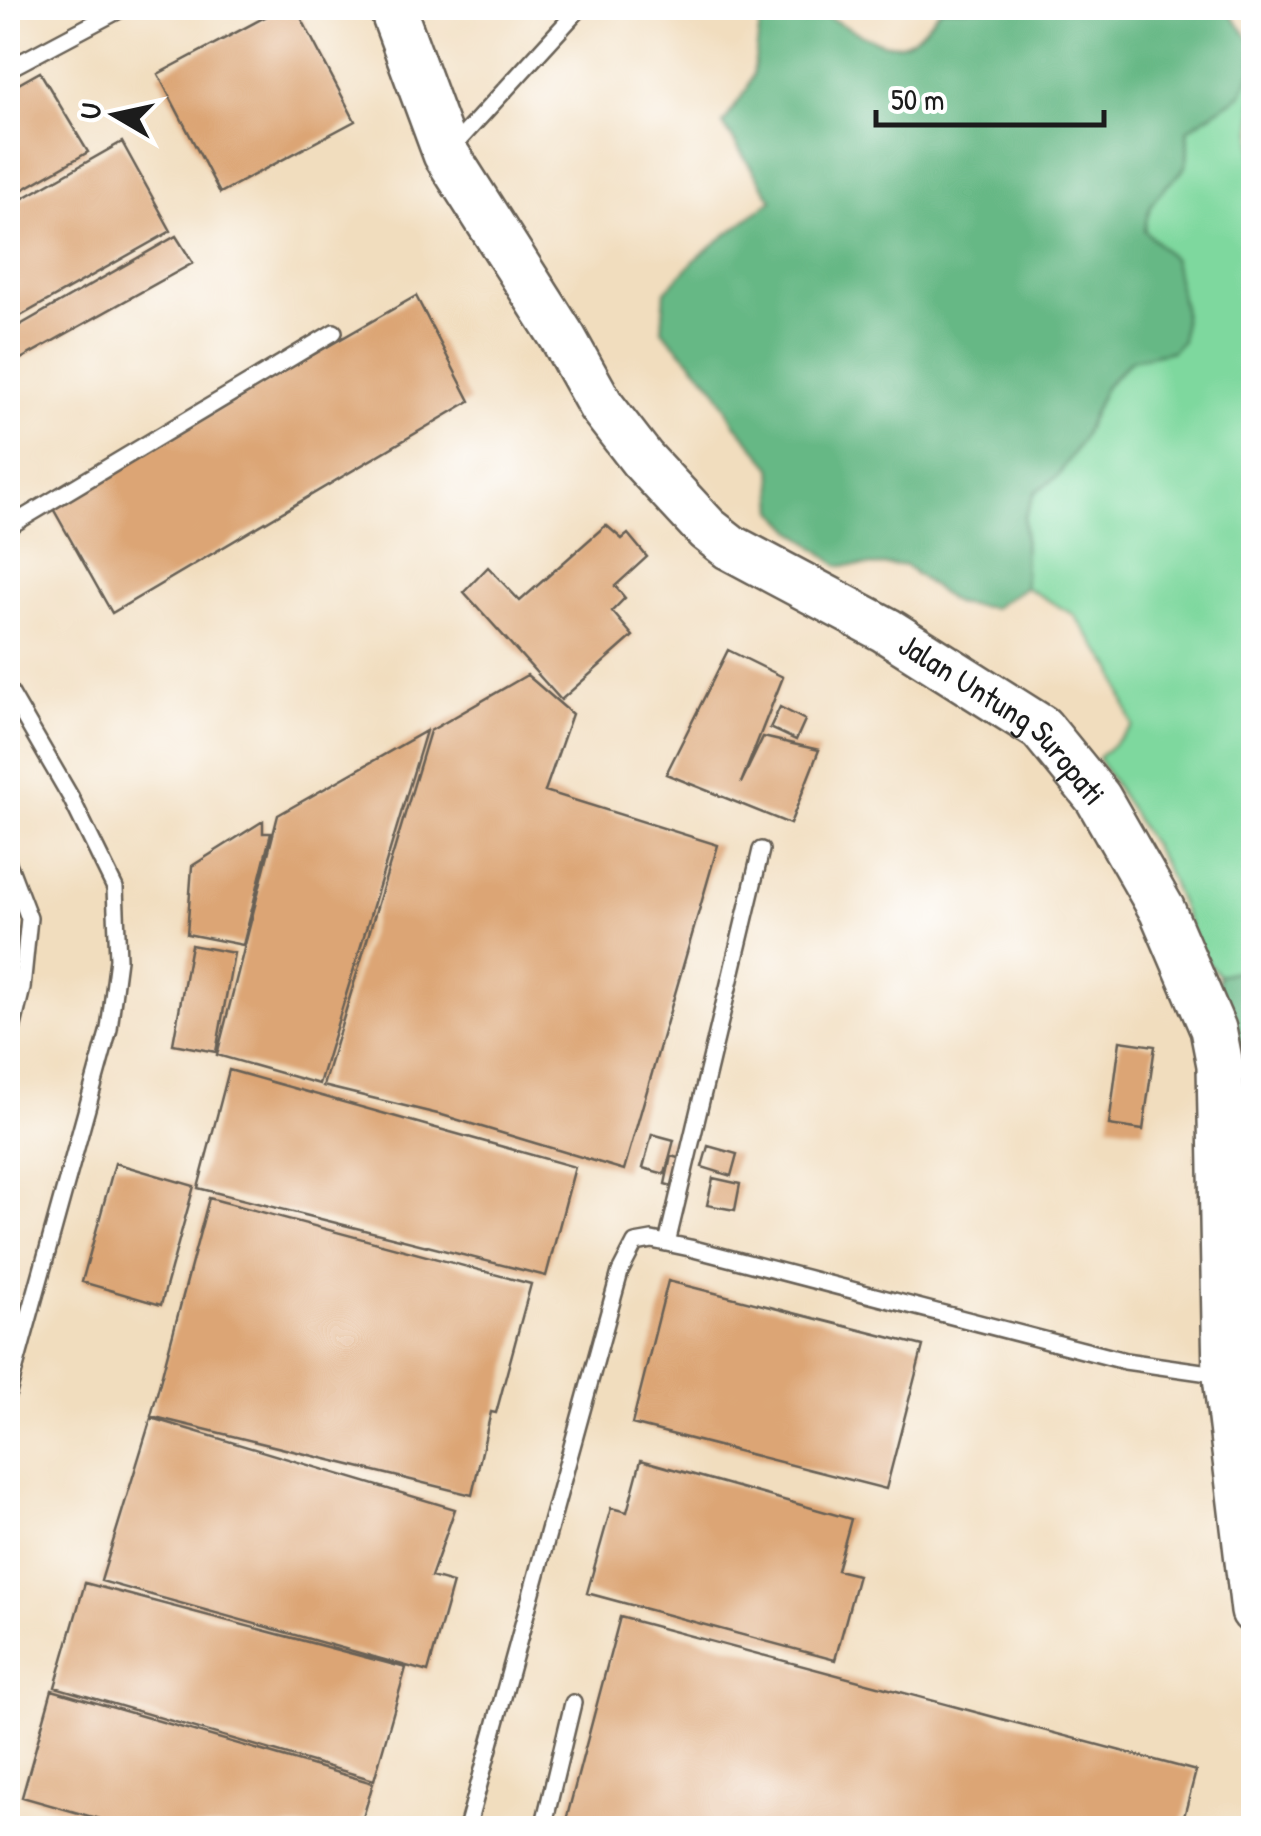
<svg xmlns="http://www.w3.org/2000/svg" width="1261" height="1836" font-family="'Patrick Hand',sans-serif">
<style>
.green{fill:#7ed89e;stroke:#4d7a5d;stroke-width:2.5}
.forest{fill:#66b885;stroke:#416a50;stroke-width:2.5}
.building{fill:#dca575}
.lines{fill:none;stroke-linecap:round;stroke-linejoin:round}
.service-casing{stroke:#676055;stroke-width:20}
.secondary-casing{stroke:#676055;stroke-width:50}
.service{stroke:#fff;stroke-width:15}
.secondary{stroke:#fff;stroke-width:45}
.labels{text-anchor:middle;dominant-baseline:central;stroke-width:8;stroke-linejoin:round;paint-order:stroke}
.street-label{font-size:32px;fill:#1c1c1c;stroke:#fff}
</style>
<rect width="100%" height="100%" fill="#fff"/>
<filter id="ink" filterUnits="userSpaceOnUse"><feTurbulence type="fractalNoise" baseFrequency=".01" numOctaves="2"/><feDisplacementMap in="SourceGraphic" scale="20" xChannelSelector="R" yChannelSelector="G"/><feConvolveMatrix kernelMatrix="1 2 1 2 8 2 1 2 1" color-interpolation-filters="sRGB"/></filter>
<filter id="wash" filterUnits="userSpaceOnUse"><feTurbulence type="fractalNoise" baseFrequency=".0048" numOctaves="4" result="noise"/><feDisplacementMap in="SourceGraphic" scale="40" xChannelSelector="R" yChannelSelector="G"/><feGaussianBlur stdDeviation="2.25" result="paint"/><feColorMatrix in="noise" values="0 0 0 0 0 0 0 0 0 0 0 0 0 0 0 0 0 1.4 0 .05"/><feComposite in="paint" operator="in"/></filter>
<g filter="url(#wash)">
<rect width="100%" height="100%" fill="#f1ddbe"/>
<path class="green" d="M1253 68V967L1219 975 1201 955 1165 866 1098 758 1133 726 1113 669 1074 615 1025 587 1024 518 1035 492 1058 476 1081 441 1105 387 1131 360 1172 351 1173 259 1144 231C1146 220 1148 207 1154 199 1180 167 1192 179 1187 130L1242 94Z"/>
<path class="forest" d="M767 8C780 7 795 6 807 9 835 16 876 50 901 44 918 40 931 19 942 8H1225L1252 42 1253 68 1242 94 1187 130C1191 179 1181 166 1155 199 1148 207 1147 220 1144 230L1173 259 1184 312 1182 341 1172 351 1131 360 1105 386 1081 441 1058 476 1035 492 1024 518 1025 587 993 608 954 603 904 565 839 566 794 531 775 511 772 467 735 424 715 387 662 330 665 291 700 255 772 200 723 124 747 89 753 75 762 10Z
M1253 967V1297L1217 994 1219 975Z"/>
<g id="blocks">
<path class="building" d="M282 8H296L355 121 220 193 158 74Z
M40 72 88 152 8 198V90Z
M122 142 171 231 8 323V207Z
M176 236 193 263 8 366V332Z
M416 296 470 401 112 613 51 505Z
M606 525 622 539 628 534 647 557 615 586 625 598 612 611 633 636 561 700 464 592 488 567 520 601Z
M728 650 783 677 741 783 763 737 819 750 790 824 666 774Z
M527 675 572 714 545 791 718 845 624 1170 442 1115 323 1086 430 731Z
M780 707 805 720 796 740 770 728Z
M426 731 319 1084 217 1055 278 815Z
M263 821V833H271L243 945 187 934 192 866Z
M191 945 234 953 216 1052 173 1044Z
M1120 1041 1155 1046 1143 1130 1109 1125Z
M229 1070 575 1167 546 1276 198 1188Z
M652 1134 674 1140 665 1174 643 1168Z
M708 1146 737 1154 731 1176 702 1167Z
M671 1156 685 1160 679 1188 665 1184Z
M115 1163 194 1186 161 1305 82 1282Z
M713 1178 740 1184 735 1210 707 1205Z
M209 1198 531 1284 496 1413 491 1412 472 1495 151 1416Z
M668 1281 923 1346 886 1489 632 1424Z
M151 1418 455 1509 431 1577 453 1583 428 1672 101 1581Z
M641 1460 851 1519 837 1570 858 1575 835 1660 587 1593 611 1508 627 1512Z
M85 1583 406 1668 374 1780 55 1687Z
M620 1617 1196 1771 1181 1828H564Z
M52 1690 373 1783 360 1828H131L22 1797Z"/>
</g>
</g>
<g filter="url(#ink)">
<use href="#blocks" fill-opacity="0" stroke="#676055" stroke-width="2.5"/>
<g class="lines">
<defs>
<path id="service" d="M8 69 123 8
M449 151 580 8
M8 527 334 332
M8 689 70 796 115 888 118 959 109 1029 8 1393
M8 863 29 918 22 988 8 1047
M667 1243 761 850
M467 1828 620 1272 635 1243 652 1240 690 1248 1125 1361 1223 1375
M543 1828 573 1703"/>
<g id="secondary">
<path id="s1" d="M392 8 446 154 563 338 601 406 642 459 707 529 730 547 886 630 1041 728 1098 798 1162 910 1213 1029 1220 1065 1226 1376 1254 1611"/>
</g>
</defs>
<use href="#service" class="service-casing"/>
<use href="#secondary" class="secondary-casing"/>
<use href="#service" class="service"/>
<use href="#secondary" class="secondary"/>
</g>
</g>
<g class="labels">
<g class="street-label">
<text stroke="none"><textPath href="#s1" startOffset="968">Jalan Untung Suropati</textPath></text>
</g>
</g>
<rect width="1261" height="1836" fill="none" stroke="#fff" stroke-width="40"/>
<g transform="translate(115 115) rotate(279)" stroke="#ffffff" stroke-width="8" paint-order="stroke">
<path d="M0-8L18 38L0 25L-18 38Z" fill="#1c1c1c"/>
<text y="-15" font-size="28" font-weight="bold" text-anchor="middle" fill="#1c1c1c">U</text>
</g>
<path d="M876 110v15h228v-15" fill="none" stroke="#1c1c1c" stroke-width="5"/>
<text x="891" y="110" font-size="30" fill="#1c1c1c" stroke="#ffffff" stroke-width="8" paint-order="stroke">50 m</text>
</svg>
